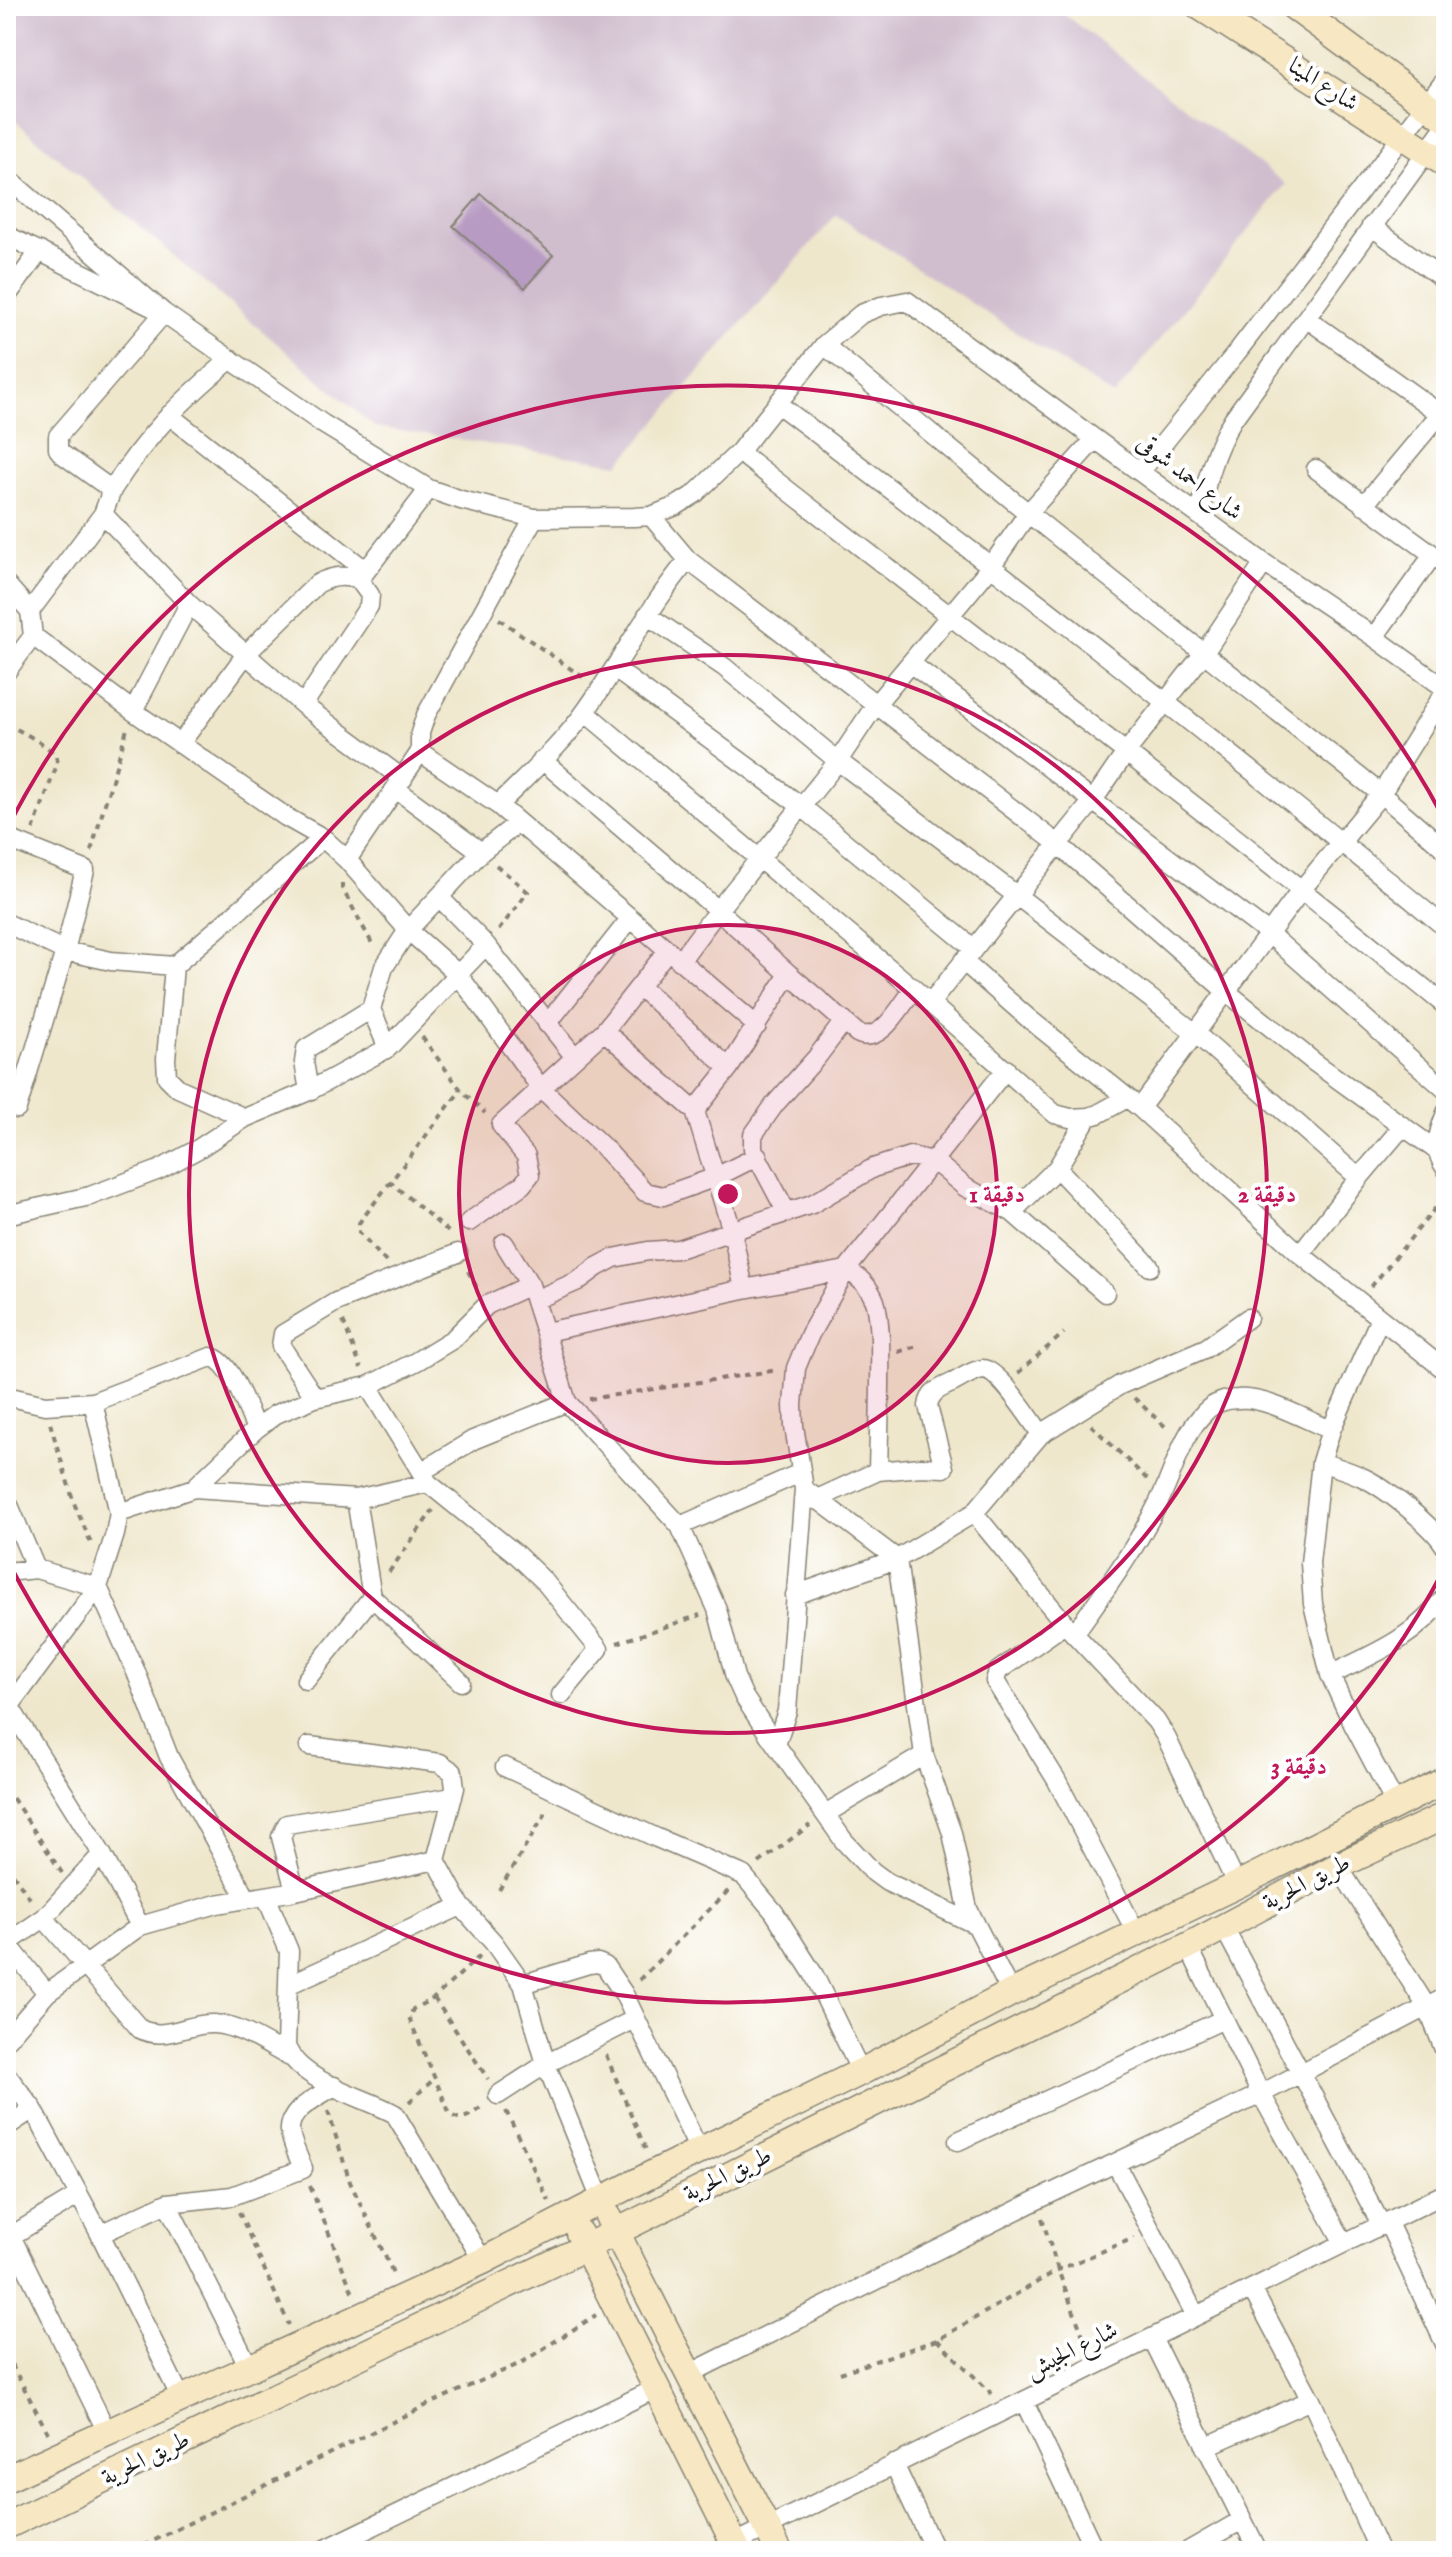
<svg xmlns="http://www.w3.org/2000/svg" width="1452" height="2557" font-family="'IM FELL English',Amiri,serif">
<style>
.industrial{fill:#d0bdce}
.building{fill:#b79bc2}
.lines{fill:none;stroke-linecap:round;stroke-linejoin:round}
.minor-casing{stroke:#868274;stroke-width:21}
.secondary-casing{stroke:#868274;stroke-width:29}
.path{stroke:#868274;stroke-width:4;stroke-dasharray:6 6;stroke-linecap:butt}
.minor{stroke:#fff;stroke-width:18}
.secondary{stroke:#f7e8c3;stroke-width:26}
.ring{fill:none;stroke:#c2185b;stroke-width:4}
.labels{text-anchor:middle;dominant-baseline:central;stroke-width:8;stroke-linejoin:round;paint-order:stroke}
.street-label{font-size:24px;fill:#1c1c1c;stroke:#fff}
.centre{fill:#c2185b;stroke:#fff;stroke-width:4}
.ring-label{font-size:24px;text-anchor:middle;font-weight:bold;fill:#c2185b;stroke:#fff;stroke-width:8;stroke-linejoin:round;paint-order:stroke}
</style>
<rect width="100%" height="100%" fill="#fff"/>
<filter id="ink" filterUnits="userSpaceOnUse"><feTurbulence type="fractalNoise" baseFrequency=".0125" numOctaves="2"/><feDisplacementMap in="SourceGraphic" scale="16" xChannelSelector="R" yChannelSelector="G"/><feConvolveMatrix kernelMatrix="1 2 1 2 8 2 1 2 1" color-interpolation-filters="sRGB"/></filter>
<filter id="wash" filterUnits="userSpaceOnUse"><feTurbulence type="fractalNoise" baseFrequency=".006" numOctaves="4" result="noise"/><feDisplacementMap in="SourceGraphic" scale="32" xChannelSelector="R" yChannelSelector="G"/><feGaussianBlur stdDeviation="1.8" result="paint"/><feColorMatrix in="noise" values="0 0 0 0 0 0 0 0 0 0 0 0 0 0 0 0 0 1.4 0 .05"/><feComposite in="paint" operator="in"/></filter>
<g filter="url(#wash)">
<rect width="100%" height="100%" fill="#efe7cc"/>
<path class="industrial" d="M6 6H1053L1286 184 1114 396 836 215 619 464 375 427 6 113Z"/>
<g id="blocks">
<path class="building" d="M481 194 553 255 525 288 453 226Z"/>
</g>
</g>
<g filter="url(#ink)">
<use href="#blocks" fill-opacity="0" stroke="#868274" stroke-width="2"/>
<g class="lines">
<defs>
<path id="minor" d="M6 177 164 313 323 424 429 489 461 500 534 518 634 517 651 516 676 506 695 494 739 452 824 345 861 314 881 306 907 301 1264 563 1374 637 1446 689
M1371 226 1446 281
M6 235 164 313 58 436V449L62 454 112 490 103 514 189 604 303 705 403 779
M6 297 40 251
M1306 318 1446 418
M824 345 1028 513 1381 794 1446 850
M778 404C1004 574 1227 748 1446 928
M169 415 365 570
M739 452C975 637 1214 817 1446 1006
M1316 469 1446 564
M1141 471 1237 352 1446 79
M112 490C148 433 180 402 231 359
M1364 505 1440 414
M651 516 688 560 1058 844 1227 992 1314 1062 1436 1150
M1200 516C1206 480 1214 450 1233 419L1446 125
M359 580 429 489
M6 584 30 611 33 636 133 711 286 817 323 838 347 860 408 930 458 974 540 1087 604 1148 645 1192 663 1196 716 1177 758 1156
M30 611 103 514
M647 615 724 667 838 761 1016 895 1194 1032 1359 1178 1300 1254
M1374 637 1433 555
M910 663 1268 933 1446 1090
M615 669 801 806 973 948
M6 672 33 636
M133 711 189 604
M585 712 914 989
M180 744 246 654 317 584C331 576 344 574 359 580L370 595 369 606 303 705
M420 752 498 805 757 1026
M542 760 718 910 789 974 729 1068 695 1111
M396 789 481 852
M498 805C528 775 563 744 587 709 622 660 649 607 688 560
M6 838 85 870 65 951 17 1109
M347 860 420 752V733L426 715 534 518
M439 897 486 945 574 1056
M6 923 65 951 111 961 174 966 323 838
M680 961 718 910 838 761 876 704 992 565 1028 513 1095 439
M963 961 1028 1018 1140 1108 1300 1254 1446 1371
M174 966 166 1059 167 1077 178 1088 245 1118
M789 974 857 1033C881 1046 901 1005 914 989L1055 1114 1070 1118 1088 1117 1098 1114 1127 1098
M640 987 729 1068
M931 1002 1092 802 1127 751 1204 653 1264 563
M371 1009 388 1048
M547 1024 630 919
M604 1031 695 1111 732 1231 744 1289
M1006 1069 846 1270 810 1334 796 1368 793 1405 794 1426 804 1489 897 1559 924 1755 952 1833 968 1909 1011 1993
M309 1091 304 1062 306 1049 371 1009 384 967 408 930 481 852 518 823
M1140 1108 1302 889 1381 794 1446 690
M1446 1113C1438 1133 1432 1150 1446 1169
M1057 1168 1088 1117
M1359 1178 1403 1126
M1012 1212 1057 1168 1150 1267
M787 1213 753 1149V1135L775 1104 817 1057 844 1021
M6 1215 90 1196 159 1170 198 1149 245 1118 309 1091 388 1048 486 945
M469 1222 522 1185 530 1175 526 1156 501 1125 604 1031 668 950
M504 1243 530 1285 567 1402 680 1526 717 1609 735 1677 744 1697 769 1735 844 1841 872 1871 887 1882 974 1924
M535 1300 578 1281 597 1267 614 1258 648 1251 678 1249 812 1204 873 1168 910 1156 934 1161 965 1187 1012 1212 1105 1293
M1380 1318 1331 1430 1321 1462 1310 1563 1313 1604 1330 1675 1353 1724 1396 1805
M546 1332 744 1289 846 1270C860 1277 869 1286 875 1301 879 1313 879 1326 880 1338 881 1382 879 1427 878 1471
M368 1386 428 1483 517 1555 544 1581 599 1649 561 1695
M6 1396 45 1405 93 1402 211 1357C232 1361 247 1410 256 1429
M315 1398 281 1346 283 1334 336 1302 458 1253
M1321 1462C1335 1467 1350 1471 1364 1478 1385 1488 1435 1527 1446 1548
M421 1472 473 1440 567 1402
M194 1488 256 1429 276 1414 315 1398 368 1386 417 1361 453 1339 487 1305 530 1285
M6 1498 36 1569
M356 1499 372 1597 461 1682
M815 1500 878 1471 921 1467 944 1468 928 1406C930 1391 941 1388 954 1382 962 1378 973 1370 983 1369 998 1369 1032 1421 1041 1434
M119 1513 194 1488 356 1499 428 1483
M974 1513 1065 1624 1156 1721 1166 1737 1237 1885
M680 1526 800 1473
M6 1572 36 1569 98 1587 136 1672 169 1757 247 1899
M795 1595 897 1559 974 1513 1041 1434 1120 1385 1206 1348 1248 1318
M1065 1624 998 1671 995 1681 1056 1779 1137 1934
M1074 1634C1106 1589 1140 1543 1163 1493 1176 1465 1182 1435 1205 1412 1213 1403 1227 1399 1238 1399 1265 1396 1306 1420 1331 1430
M1330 1675C1374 1654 1417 1637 1446 1595
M306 1680 372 1597
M10 1707 102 1854 140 1926
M6 1711 98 1587 115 1534 119 1513 93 1402
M776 1745 787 1711 804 1489
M309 1746 440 1763 453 1772 455 1788 436 1860 461 1906 494 1943 523 1984 546 2064 601 2200
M505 1767 657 1838 743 1875 774 1912 814 1975 861 2072
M825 1814 924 1755
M1338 1866 1427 2007 1446 2054
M295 1891 281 1837 287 1824 453 1797
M266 1896 289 1951 286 2046C299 2082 363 2096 395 2114L483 2261
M44 1918 140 2029C166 2042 189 2022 214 2024 241 2026 267 2045 290 2057
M1223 1926 1382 2226
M6 1942 47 1993
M6 1944 44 1918 102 1854
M1188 1946 1261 2094 1344 2243
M523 1984 589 1964 598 1963 605 1966 624 1994 699 2150
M288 1985 461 1906
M6 2040 47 1993 140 1926 217 1904 295 1891 436 1860
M6 2074 33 2109 100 2234 181 2398
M498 2095 546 2064 635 2019
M6 2127 33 2109
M958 2141 1224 2019
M1116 2164 1196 2316
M1388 2223 1446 2346
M100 2234 167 2203
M11 2236 107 2432
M6 2239 79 2195
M1252 2289 1311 2400 1379 2551
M1152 2338 1258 2551
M249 2367 167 2203 232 2196 303 2169C299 2157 291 2143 290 2131 288 2109 319 2097 334 2086
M689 2374 1037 2200 1261 2094 1446 1997
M1024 2401 1095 2551
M1205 2447 1311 2400
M894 2464 935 2551
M322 2551 657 2388
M719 2551 1446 2193
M1188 2551 1242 2520"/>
<path id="secondary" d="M1199 6 1446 164
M1293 6 1446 119
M608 2216 779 2551
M579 2233 738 2551
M6 2479 483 2261 656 2172 861 2072 1011 1993 1237 1885 1446 1780
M6 2526 586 2247 1188 1946 1338 1866 1446 1815"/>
</defs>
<use href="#minor" class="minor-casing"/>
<use href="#secondary" class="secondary-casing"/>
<path class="path" d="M499 619 584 678
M6 724C17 729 52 747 56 757 58 761 56 767 55 770L33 830
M91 851 127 729
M496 865 528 892 498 931
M342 884V888L374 947
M422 1037 461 1090 485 1113
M389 1181 451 1234
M386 1262 359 1232V1223L461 1090
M468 1271 477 1288
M1371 1287 1446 1195
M343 1321 361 1368
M898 1352 920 1345
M1018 1373 1064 1333
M1134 1398 1169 1430
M589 1399 778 1370
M50 1423 74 1503 91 1543
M1091 1425 1148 1480
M389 1572 433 1510
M617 1643 700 1615
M6 1788 62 1873
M759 1863 810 1825
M6 1864 33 1903
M499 1890 549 1808
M480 1956 434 1998 413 2009 409 2018 450 2114C462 2124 473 2113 483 2106
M639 1980 729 1890
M434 1998 488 2079
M606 2055 646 2150
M409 2102 434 2079
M328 2111 350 2182 395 2277
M506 2111 549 2201
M310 2186 354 2296
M239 2212 289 2325
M1042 2218 1058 2270 1088 2349
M937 2340 992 2394
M6 2354 48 2433
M840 2373 937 2340 1058 2270 1134 2238
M133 2551 429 2404 521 2363 596 2315"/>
<use href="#minor" class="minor"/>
<use href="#secondary" class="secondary"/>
</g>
</g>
<circle cx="728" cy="1194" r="269" fill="#c2185b" fill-opacity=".12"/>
<g class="ring">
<circle cx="728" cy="1194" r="269"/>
<circle cx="728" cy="1194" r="539"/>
<path d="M1445 1567A808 808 0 0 1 8 1561M8 827A808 808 0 0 1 1445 821"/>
</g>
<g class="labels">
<g class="street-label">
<text transform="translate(1323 85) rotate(33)">شارع المينا</text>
<text transform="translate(1189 478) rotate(37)">شارع احمد شوقى</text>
<text transform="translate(1307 1883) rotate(-27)">طريق الحرية</text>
<text transform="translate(728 2175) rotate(-26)">طريق الحرية</text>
<text transform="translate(1072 2351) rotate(-26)">شارع الجيش</text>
<text transform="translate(146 2459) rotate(-26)">طريق الحرية</text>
</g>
</g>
<circle cx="728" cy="1194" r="12" class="centre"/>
<g class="ring-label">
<text x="997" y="1202">1 دقيقة</text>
<text x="1267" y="1202">2 دقيقة</text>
<text x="1299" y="1774">3 دقيقة</text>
</g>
<rect width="1452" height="2557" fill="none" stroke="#fff" stroke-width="32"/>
</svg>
